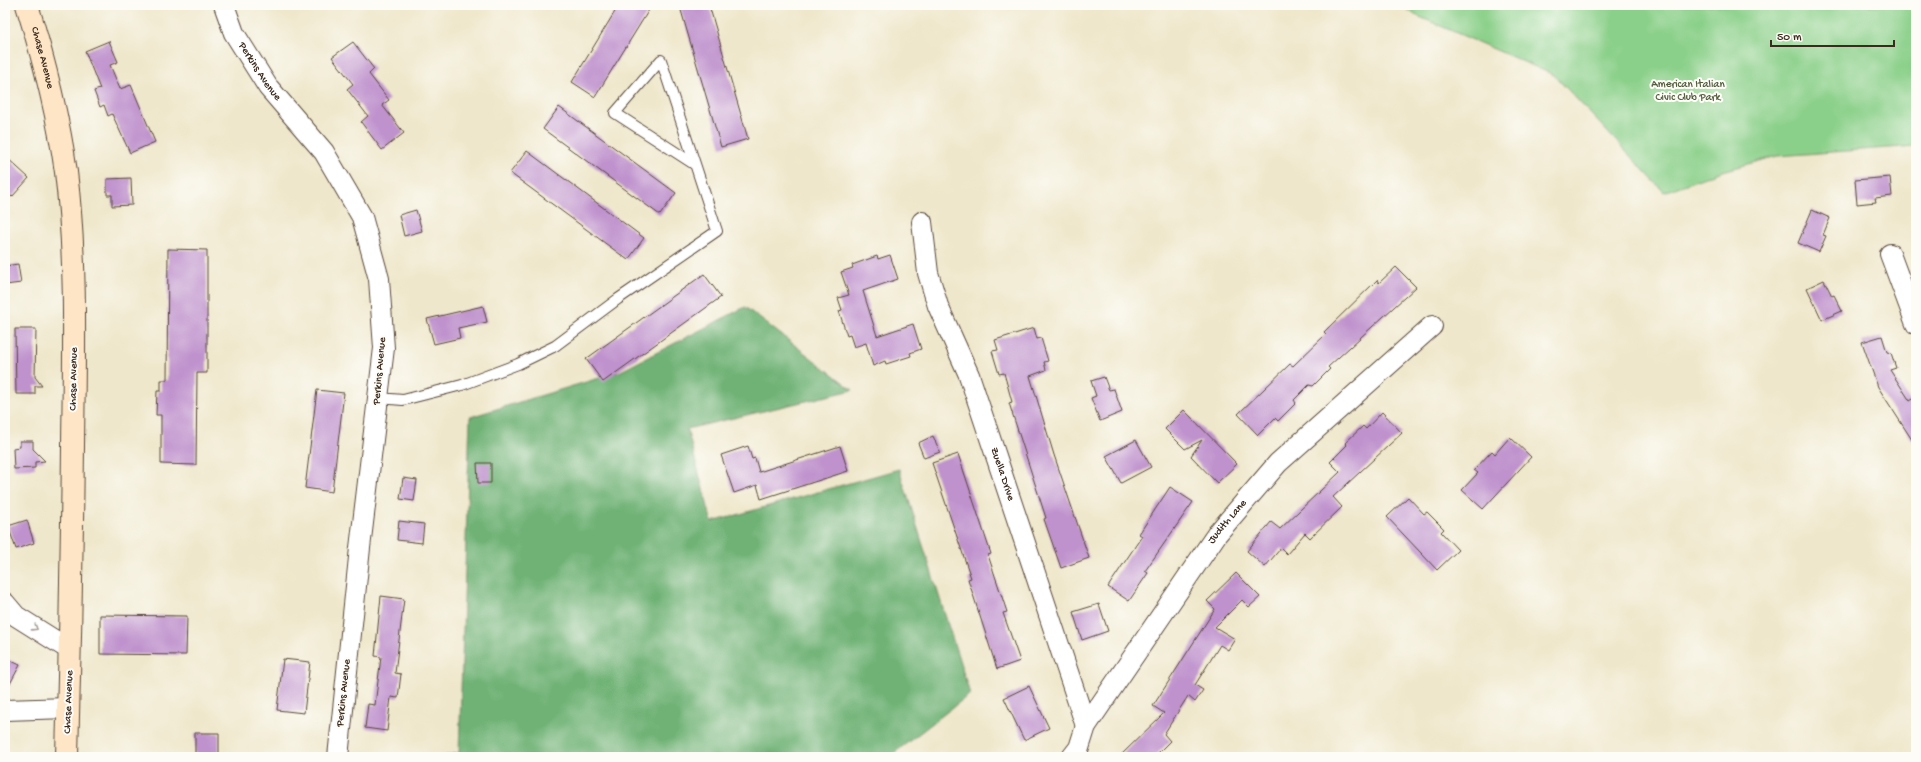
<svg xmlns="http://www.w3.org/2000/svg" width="1921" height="762" font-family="'Gochi Hand',sans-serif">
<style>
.green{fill:#8bd08a;stroke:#637d54}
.forest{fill:#70b276;stroke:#566e4a}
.building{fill:#bf92cd}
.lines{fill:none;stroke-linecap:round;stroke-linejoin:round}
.lane-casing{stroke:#564638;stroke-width:12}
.street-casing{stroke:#564638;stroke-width:22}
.secondary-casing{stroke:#564638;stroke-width:24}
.lane{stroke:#fff;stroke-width:10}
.street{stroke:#fff;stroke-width:20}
.secondary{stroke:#fde5c5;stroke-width:22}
.oneway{stroke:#a79f9a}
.labels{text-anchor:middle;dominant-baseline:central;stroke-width:4;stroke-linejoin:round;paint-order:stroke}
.street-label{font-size:11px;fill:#3b2a1e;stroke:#fdfcf7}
.park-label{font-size:11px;fill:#535c3e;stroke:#fdfcf7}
</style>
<rect width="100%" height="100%" fill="#fdfcf7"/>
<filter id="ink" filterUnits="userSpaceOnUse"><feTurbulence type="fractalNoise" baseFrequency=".025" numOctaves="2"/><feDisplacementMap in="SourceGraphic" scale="8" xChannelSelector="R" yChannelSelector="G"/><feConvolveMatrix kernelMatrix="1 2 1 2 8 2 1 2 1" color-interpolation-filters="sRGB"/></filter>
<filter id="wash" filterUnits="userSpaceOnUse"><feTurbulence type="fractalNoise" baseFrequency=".012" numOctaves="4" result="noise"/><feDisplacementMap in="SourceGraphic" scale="16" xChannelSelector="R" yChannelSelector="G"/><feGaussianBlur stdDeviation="0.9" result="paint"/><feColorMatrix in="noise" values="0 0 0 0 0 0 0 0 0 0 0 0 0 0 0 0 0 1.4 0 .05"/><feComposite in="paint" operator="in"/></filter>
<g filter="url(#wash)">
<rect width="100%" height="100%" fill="#efe7cb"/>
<path class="green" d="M1402 5H1916V146L1777 156 1716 173 1664 192 1554 75 1415 15Z"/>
<path class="forest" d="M745 307 853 390 687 429 712 522 899 469 970 694 889 757H441L459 753 470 417 619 372Z"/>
<g id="blocks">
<path class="building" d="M619 5H652L595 97 572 82Z
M688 5H709L748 139 721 147 680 7Z
M109 41 118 62 110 65 120 89 131 85 155 142 130 153 112 114 108 116 104 105 100 107 94 91 100 89 85 51Z
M353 42 374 69 369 74 389 100 382 105 404 133 382 150 361 122 368 116 347 89 353 84 332 57Z
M559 107 676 193 660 215 543 129Z
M527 151 644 238 628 260 510 173Z
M5 156 29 178 12 197 5 191Z
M1890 177 1892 196 1875 198 1876 202 1857 204 1855 180Z
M131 178 132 205 112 206V195H107V179Z
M416 210 422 231 404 236 399 215Z
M1812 210 1830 218 1823 235 1826 236 1819 252 1798 243Z
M168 249 207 250V373H197L196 465 161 464V415H156L157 391H161V380H167Z
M890 255 898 279 863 291 877 336 913 324 921 349 910 353 911 356 886 364 885 361 873 366 866 343 854 347 850 335 847 336 839 311 842 310 838 298 849 295 841 272 853 268 852 265 877 256 878 259Z
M18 264 21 283 5 285V266Z
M1396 267 1416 287 1328 367 1330 369 1313 386 1309 385 1294 400 1296 403 1278 421 1275 418 1258 435 1238 414 1290 364 1293 366 1326 334 1324 332 1377 280 1379 283Z
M704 274 721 297 603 382 586 359Z
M1824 280 1832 296 1834 295 1842 311 1822 320 1807 288Z
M483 306 487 322 458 328 460 338 434 344 427 319Z
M1034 328 1037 339 1041 338 1048 361 1044 362 1046 370 1030 376 1054 455 1089 558 1061 568 1044 519 1046 518 1009 403 1012 402 1004 373 999 374 992 351 998 350 995 340Z
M15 329H36L35 377 42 386H35V394H16Z
M1882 336 1887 352 1891 353 1896 368 1890 370 1910 401 1916 397V446L1878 387 1862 342Z
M1104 377 1109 390 1114 389 1122 412 1100 421 1091 398 1096 396 1091 381Z
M317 390 344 393 332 492 305 488Z
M1184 410 1237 464 1217 483 1191 456 1202 440 1185 449 1165 429Z
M1382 412 1402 433 1333 497 1342 507 1310 538 1305 533 1287 554 1281 548 1265 567 1247 551 1271 522 1280 529 1340 472 1330 462 1347 445 1345 443 1363 426 1366 429Z
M933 436 940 452 924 458 918 443Z
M1510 437 1531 457 1483 509 1462 490 1478 473 1474 470 1492 451 1495 454Z
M1136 440 1151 467 1121 483 1106 456Z
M20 441H33V449L45 461 35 462V468L14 469 13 448 20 447Z
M748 446 752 459 755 458 759 472 840 446 848 471 761 499 757 485 734 493 721 455Z
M958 454 991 554 988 555 1007 612 1003 613 1020 661 997 669 968 579 971 578 932 463Z
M477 463H491V483H478Z
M403 478 417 480 414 501 400 499Z
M1170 487 1193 502 1145 571 1148 573 1129 601 1108 587 1142 536 1139 534Z
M1408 497 1424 514 1427 512 1444 529 1441 532 1458 550 1437 570 1387 517Z
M27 520 34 543 16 549 8 526Z
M399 521 424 524 422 543 397 540Z
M1236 573 1260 597 1249 607 1242 600 1215 627 1235 639 1228 650 1220 645 1195 685 1203 690 1195 702 1188 696 1164 734 1170 741 1154 757H1119L1164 713 1153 706 1215 609 1207 601Z
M381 596 404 599 395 673 401 674 398 698 391 697 387 731 365 728 368 704 375 705 381 657 375 656Z
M1099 604 1108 631 1082 640 1073 612Z
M100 615 187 616 186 655 100 654Z
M5 658 20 665 5 693Z
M283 659 310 662 304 713 277 710Z
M1029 686 1049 728 1024 740 1004 698Z
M195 733H219V757H195Z"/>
</g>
</g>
<g filter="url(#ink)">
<use href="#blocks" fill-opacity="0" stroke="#564638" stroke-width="1"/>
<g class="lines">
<defs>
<path id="lane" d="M378 398 403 400 462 385 518 364 555 346 618 299 717 231 661 60 615 113 694 164"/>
<g id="street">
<path id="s1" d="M224 5 234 33 268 87 324 152 362 217 379 279 384 348 360 548 338 757"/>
<path id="s2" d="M922 222 928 273 938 306 969 375 1086 726"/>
<path d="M1890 254 1916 324"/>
<path d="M5 603 16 616 70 650"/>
<path d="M5 710 68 708"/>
<path id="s3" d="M1072 757 1079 748 1086 726 1217 534 1278 463 1432 326"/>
</g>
<g id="secondary">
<path id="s4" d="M27 5C44 60 58 115 66 172 77 262 74 354 73 445 72 549 70 653 67 757"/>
</g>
</defs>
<use href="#lane" class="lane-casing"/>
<use href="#street" class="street-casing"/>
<use href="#secondary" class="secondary-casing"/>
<use href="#lane" class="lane"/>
<use href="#street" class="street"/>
<use href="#secondary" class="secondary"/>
</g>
<defs><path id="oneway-chevron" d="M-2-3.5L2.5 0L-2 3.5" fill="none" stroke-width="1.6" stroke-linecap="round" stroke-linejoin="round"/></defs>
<use class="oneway" href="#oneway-chevron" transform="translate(35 628) rotate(32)"/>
</g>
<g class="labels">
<g class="street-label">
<text stroke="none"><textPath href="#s4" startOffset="55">Chase Avenue</textPath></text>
<text stroke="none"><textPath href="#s1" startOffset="76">Perkins Avenue</textPath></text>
<text transform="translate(380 371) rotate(-85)">Perkins Avenue</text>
<text transform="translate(74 379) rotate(-89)">Chase Avenue</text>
<text stroke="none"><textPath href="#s2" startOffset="266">Zuella Drive</textPath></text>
<text stroke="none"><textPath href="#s3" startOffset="283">Judith Lane</textPath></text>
<text transform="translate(344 693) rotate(-84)">Perkins Avenue</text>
<text transform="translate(69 702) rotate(-88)">Chase Avenue</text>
</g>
<g class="park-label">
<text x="1688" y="85">American Italian<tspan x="1688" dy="13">Civic Club Park</tspan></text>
</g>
</g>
<rect width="1921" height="762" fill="none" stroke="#fdfcf7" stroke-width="20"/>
<path d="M1771 40v6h123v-6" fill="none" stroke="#3b2a1e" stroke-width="2"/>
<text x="1777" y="40" font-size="12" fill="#3b2a1e" stroke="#fdfcf7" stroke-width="3" paint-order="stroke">50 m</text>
</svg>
